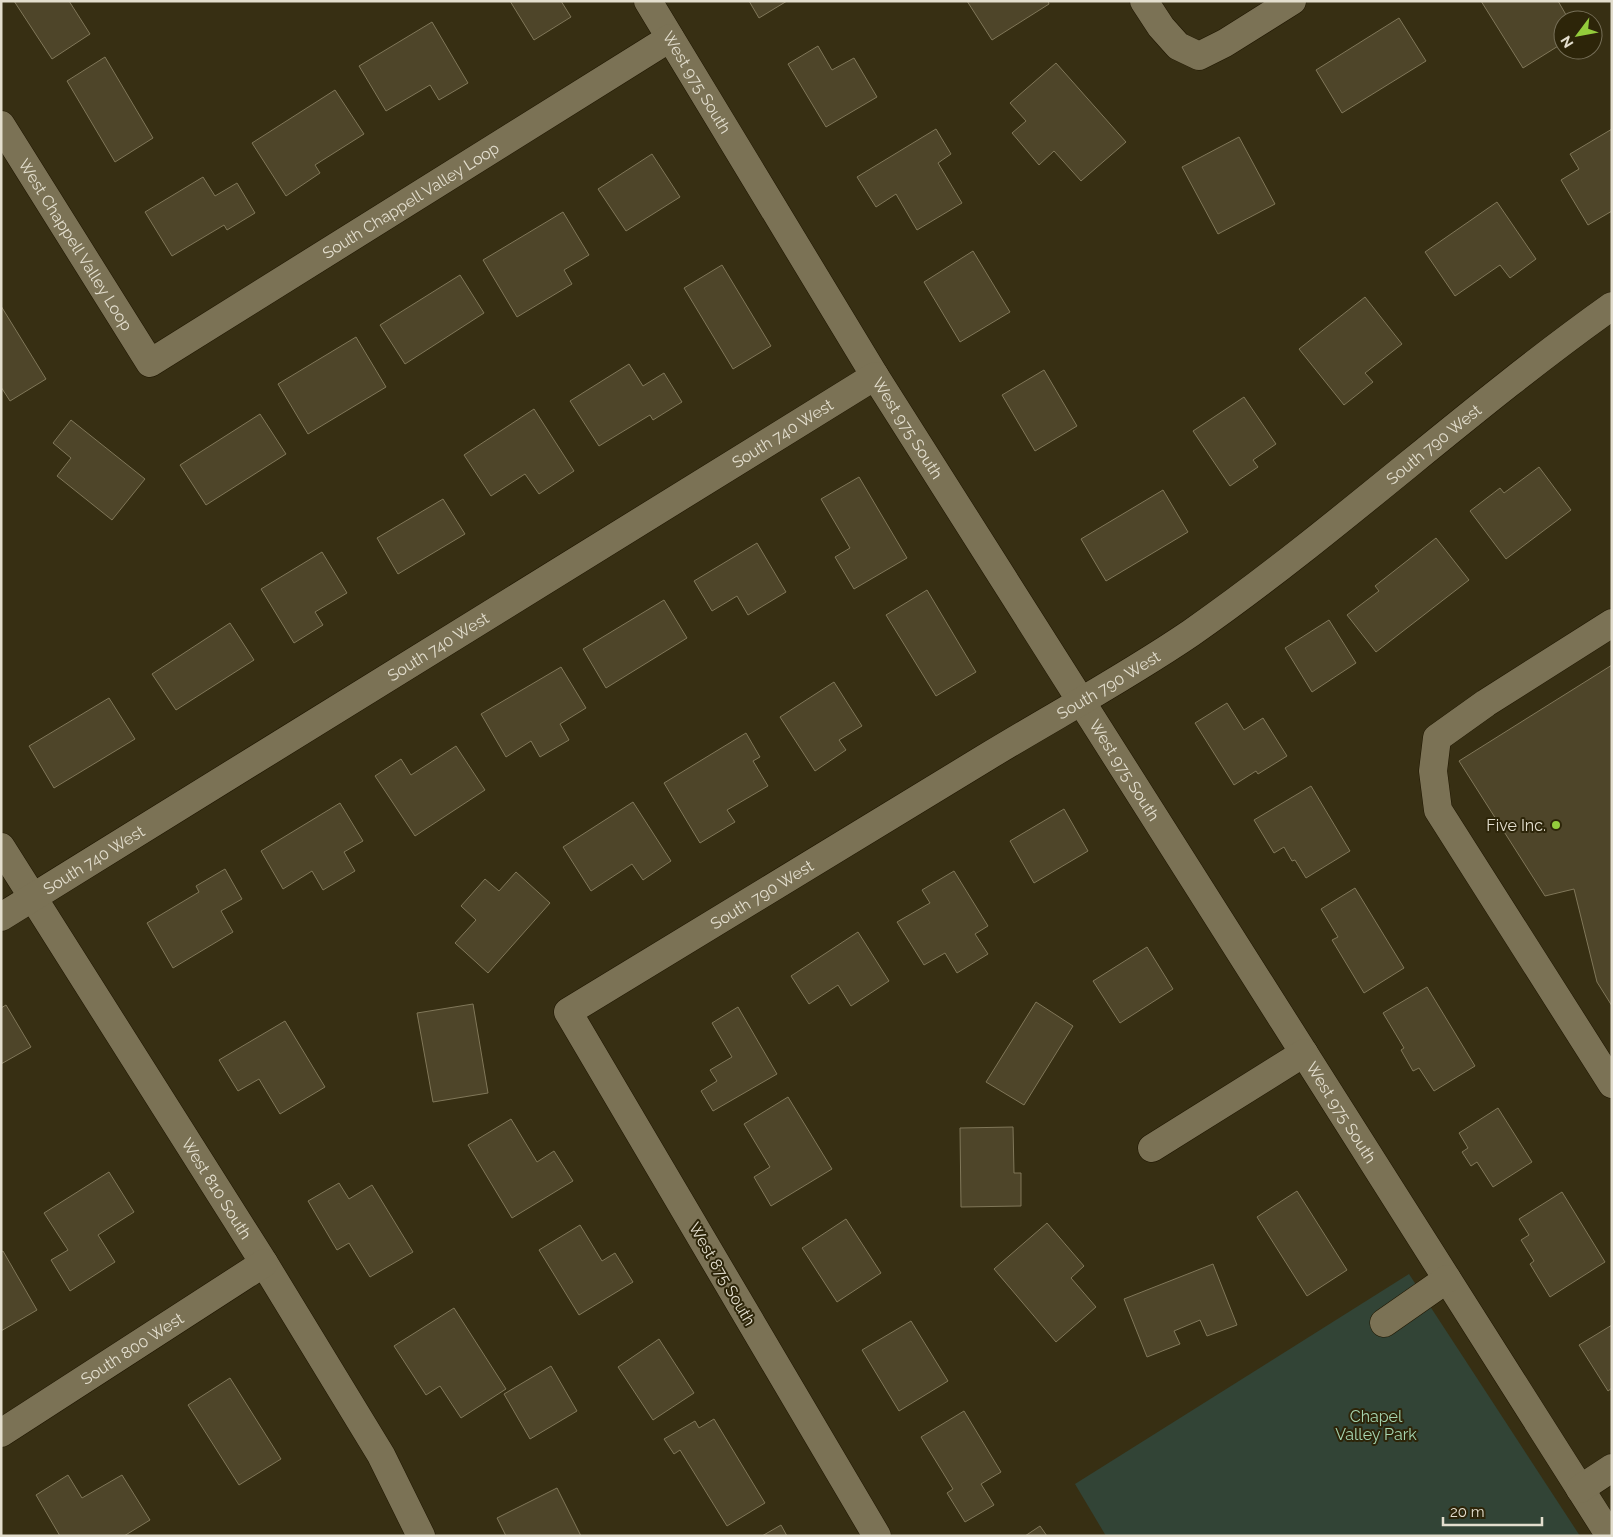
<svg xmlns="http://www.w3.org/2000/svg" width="1613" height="1537" font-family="Raleway,sans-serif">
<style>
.green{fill:#324436}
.building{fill:#4e4529;stroke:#807759}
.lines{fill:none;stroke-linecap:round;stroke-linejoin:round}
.minor-casing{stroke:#1f1600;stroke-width:29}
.minor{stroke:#7b7255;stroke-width:28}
.poi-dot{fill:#94cc3c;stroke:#2d2509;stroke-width:2}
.labels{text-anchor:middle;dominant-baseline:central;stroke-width:4;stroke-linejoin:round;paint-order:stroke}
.street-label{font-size:16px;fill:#e3dece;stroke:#2d2509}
.poi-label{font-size:16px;fill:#e3dece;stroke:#2d2509;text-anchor:end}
.park-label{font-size:16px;fill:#a6d5b0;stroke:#2d2509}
</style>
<rect width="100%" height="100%" fill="#372f13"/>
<path class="green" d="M1409 1274 1580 1536H1106L1075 1484Z"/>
<path class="building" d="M14 1H69L90 34 52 59Z
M510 1H561L571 17 534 40Z
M749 1H787L759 18Z
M967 1H1048L1049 4 992 40Z
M1481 1H1558L1569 20H1563V43L1523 68Z
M1399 18 1426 61 1342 113 1316 70Z
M432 22 468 83 439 100 430 85 386 111 359 66Z
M818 46 832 70 854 58 877 97 826 127 788 64Z
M105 57 153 138 115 162 67 81Z
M1056 63 1126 142 1081 181 1054 151 1039 165 1012 133 1026 121 1010 103Z
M335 90 364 134 315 165 320 173 286 196 252 143Z
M936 129 951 154 938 163 962 203 917 230 896 194 876 207 857 177Z
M1612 129V211L1588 225 1561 180 1579 169 1570 154Z
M1239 137 1275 204 1218 234 1182 167Z
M652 154 680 197 626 231 598 189Z
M203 177 215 196 237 183 255 213 227 230 224 225 172 256 145 212Z
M1497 202 1536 259 1510 278 1500 265 1455 296 1425 252Z
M563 212 589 255 564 270 572 284 517 317 483 260Z
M973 251 1010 312 960 342 924 282Z
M722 265 771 346 733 369 684 288Z
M460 275 484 313 405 364 380 325Z
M1365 297 1402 344 1365 373 1373 382 1344 405 1299 349Z
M1 306 46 379 10 401 1 387Z
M356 337 386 387 308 434 278 384Z
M629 364 643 386 664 373 682 402 653 420 650 415 599 446 570 401Z
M1044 370 1077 426 1035 451 1002 395Z
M1244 397 1276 444 1253 460 1258 467 1230 486 1193 431Z
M534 409 574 471 539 494 525 474 491 496 464 455Z
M260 414 286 454 206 505 180 465Z
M71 420 145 479 112 520 57 476 71 458 53 443Z
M1539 467 1571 510 1506 559 1470 511 1500 488 1504 493Z
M859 477 907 558 854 589 835 557 850 548 821 499Z
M1163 490 1188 532 1106 581 1081 539Z
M443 499 465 534 398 574 377 538Z
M1436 538 1469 580 1376 652 1347 615 1379 591 1375 586Z
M757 543 786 592 748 615 737 596 712 611 694 581Z
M322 552 347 593 315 612 323 625 294 643 261 589Z
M927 590 976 672 936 696 886 615Z
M664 600 687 638 606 688 583 649Z
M1329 620 1356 663 1312 692 1285 648Z
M230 623 254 660 176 710 152 674Z
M1612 665V1006L1597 982 1574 889 1545 896 1459 761Z
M561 667 586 708 560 724 569 740 540 757 531 741 506 757 481 714Z
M834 682 862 726 839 740 846 750 815 771 780 717Z
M109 698 135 739 54 788 29 746Z
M1227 703 1244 730 1263 718 1287 756 1258 774 1256 771 1234 785 1195 723Z
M746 733 760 757 753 761 768 786 727 810 735 822 700 843 664 783Z
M456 746 485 790 415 836 375 776 401 759 411 775Z
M1311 786 1350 851 1306 878 1295 860 1292 861 1284 847 1274 853 1254 820Z
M633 802 671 861 643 880 632 864 591 891 563 847Z
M340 803 363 841 344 852 355 871 323 890 312 871 283 889 261 851Z
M1064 809 1088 851 1034 883 1010 841Z
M225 869 242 899 221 911 233 932 173 968 147 923 199 892 196 886Z
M954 871 988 926 975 934 988 954 957 973 945 953 924 965 897 922 930 903 922 890Z
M516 872 550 903 488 973 455 943 476 920 461 906 485 879 499 891Z
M1355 888 1404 968 1364 993 1332 940 1338 937 1321 909Z
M858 932 889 981 851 1006 838 985 809 1004 791 976Z
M1147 947 1173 989 1120 1023 1093 981Z
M1427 987 1475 1066 1434 1091 1419 1068 1413 1071 1401 1050 1404 1048 1383 1013Z
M1036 1002 1073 1026 1024 1105 986 1082Z
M473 1004 488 1093 433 1102 417 1013Z
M6 1005 31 1047 1 1064V1008Z
M738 1007 777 1074 713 1111 701 1091 717 1081 710 1070 732 1057 712 1023Z
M285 1021 325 1087 280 1114 259 1079 238 1091 219 1060Z
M788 1097 832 1169 771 1206 754 1177 770 1167 744 1124Z
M1498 1108 1532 1162 1493 1187 1477 1162 1471 1166 1462 1152 1468 1148 1459 1133Z
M511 1119 537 1162 554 1151 573 1181 512 1218 468 1145Z
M1013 1127 1014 1173H1021V1206L961 1207 960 1128Z
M109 1172 134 1212 98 1235 115 1262 70 1291 51 1260 68 1250 44 1213Z
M339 1183 349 1199 372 1185 413 1252 370 1277 349 1243 337 1250 308 1201Z
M1297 1191 1347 1270 1307 1296 1257 1217Z
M1562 1192 1605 1262 1550 1297 1530 1264 1534 1261 1521 1240 1529 1235 1519 1219Z
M846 1219 881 1273 837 1302 802 1248Z
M1047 1223 1084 1266 1071 1278 1096 1307 1056 1342 994 1269Z
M580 1225 602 1261 615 1253 633 1282 579 1315 539 1250Z
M3 1251 37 1310 1 1331V1252Z
M1213 1264 1237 1325 1207 1336 1200 1320 1174 1331 1180 1344 1147 1357 1124 1299Z
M454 1308 506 1389 461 1418 440 1386 426 1395 394 1346Z
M911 1321 948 1381 899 1411 862 1350Z
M1612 1325V1388L1608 1391 1579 1345Z
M659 1339 694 1393 653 1420 618 1367Z
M551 1366 577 1411 530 1439 504 1394Z
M230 1378 281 1459 239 1485 188 1405Z
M964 1411 1001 1472 981 1484 994 1505 965 1522 947 1493 953 1489 921 1437Z
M714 1419 765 1503 727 1526 680 1450 674 1454 664 1439 695 1421 699 1428Z
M68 1475 82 1498 122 1475 150 1520 124 1536H60L36 1495Z
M557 1488 581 1536H506L497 1518Z
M781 1525 787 1536H762Z
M1040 1526 1047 1536H1025Z"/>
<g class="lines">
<defs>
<g id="minor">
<path id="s1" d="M648 1 875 376 1610 1536"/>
<path d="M1144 1 1161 27 1178 46 1199 56 1225 43 1292 1"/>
<path id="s2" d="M1 125 150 363 670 38"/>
<path d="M1612 623 1486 703 1437 738 1433 771 1438 810 1612 1084"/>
<path id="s3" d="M1 847 264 1263 381 1455 421 1536"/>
<path id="s4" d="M1 917 875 376"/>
<path d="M1152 1148 1304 1053"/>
<path d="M1384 1323 1447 1279"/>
<path id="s5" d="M1 1433 264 1263"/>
<path d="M1580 1489 1612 1468"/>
<path id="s6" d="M877 1536 568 1012C707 928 846 843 985 758 1054 716 1125 678 1191 633 1337 531 1467 409 1612 306"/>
</g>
</defs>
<use href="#minor" class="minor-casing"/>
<use href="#minor" class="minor"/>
</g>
<circle class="poi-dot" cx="1556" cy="825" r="5"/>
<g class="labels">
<g class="street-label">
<text stroke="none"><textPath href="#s1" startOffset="95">West 975 South</textPath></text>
<text stroke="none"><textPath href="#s2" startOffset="588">South Chappell Valley Loop</textPath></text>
<text stroke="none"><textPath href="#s2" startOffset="141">West Chappell Valley Loop</textPath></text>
<text stroke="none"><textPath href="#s1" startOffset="500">West 975 South</textPath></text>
<text stroke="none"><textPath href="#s4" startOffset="919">South 740 West</textPath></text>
<text stroke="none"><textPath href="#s6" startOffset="1645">South 790 West</textPath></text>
<text stroke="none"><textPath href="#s4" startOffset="514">South 740 West</textPath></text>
<text stroke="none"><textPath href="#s6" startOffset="1240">South 790 West</textPath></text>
<text stroke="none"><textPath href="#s1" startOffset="905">West 975 South</textPath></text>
<text stroke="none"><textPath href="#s4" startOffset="109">South 740 West</textPath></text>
<text stroke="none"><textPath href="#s6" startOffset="835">South 790 West</textPath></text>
<text stroke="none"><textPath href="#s1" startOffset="1310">West 975 South</textPath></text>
<text stroke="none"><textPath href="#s3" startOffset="404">West 810 South</textPath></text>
<text transform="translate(722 1274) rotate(60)">West 875 South</text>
<text stroke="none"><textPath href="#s5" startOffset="156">South 800 West</textPath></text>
</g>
<g class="poi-label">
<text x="1546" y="825">Five Inc.</text>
</g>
<g class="park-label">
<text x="1376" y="1416">Chapel<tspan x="1376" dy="18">Valley Park</tspan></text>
</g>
</g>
<rect width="1613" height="1537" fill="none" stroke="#e3dece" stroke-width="5"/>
<g transform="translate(1578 35) rotate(238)"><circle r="24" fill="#2d2509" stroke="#766f58"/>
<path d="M0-4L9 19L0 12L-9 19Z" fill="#94cc3c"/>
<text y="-8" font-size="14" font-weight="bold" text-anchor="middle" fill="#e3dece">N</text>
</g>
<path d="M1443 1517v8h99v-8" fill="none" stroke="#e3dece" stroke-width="2.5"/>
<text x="1450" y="1517" font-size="15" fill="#e3dece" stroke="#2d2509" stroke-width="4" paint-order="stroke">20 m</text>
</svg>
